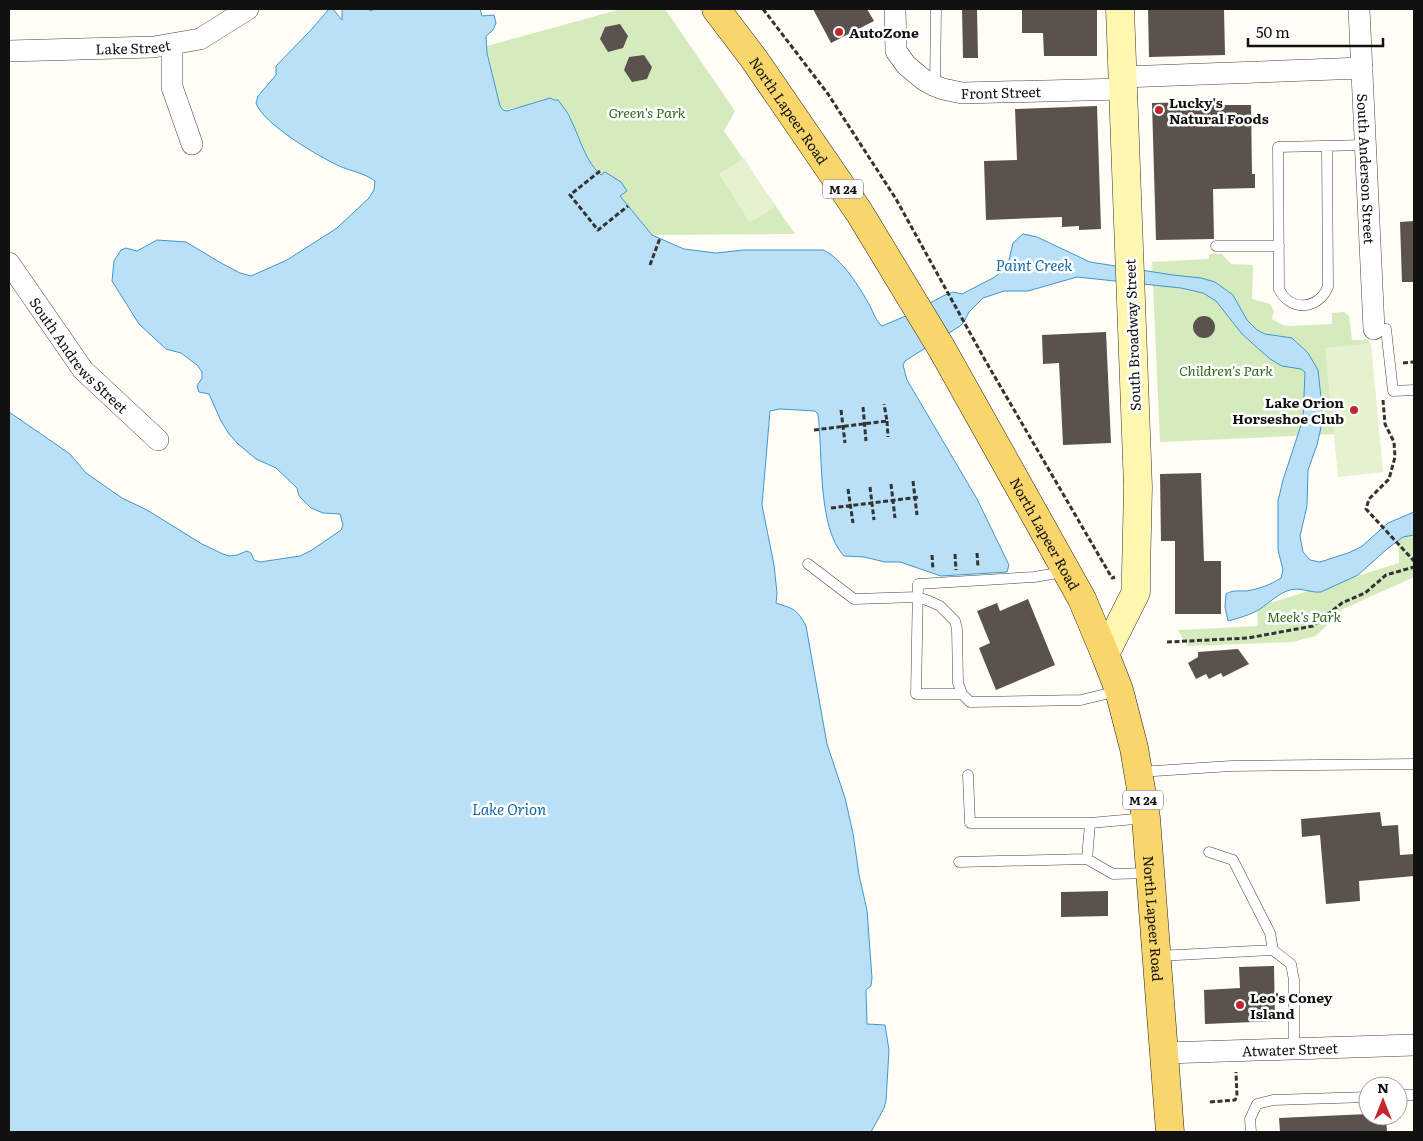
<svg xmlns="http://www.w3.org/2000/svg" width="1423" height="1141" font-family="Literata,serif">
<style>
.green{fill:#d5ebbd}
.pitch{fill:#e6f2cf}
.water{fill:#b9e0f7;stroke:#3f96cf}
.building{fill:#5a524d}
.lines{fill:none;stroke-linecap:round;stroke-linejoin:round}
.lane-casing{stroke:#444;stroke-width:11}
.street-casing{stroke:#444;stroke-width:22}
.secondary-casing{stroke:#333;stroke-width:29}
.primary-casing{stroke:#222;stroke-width:29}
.path{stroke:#333;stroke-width:3;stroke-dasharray:5 2.5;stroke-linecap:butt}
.lane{stroke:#fff;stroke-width:10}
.street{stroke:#fff;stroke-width:21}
.secondary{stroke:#fff6b0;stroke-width:28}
.primary{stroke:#f9d66b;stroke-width:28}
.poi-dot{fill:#c4262e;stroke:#fff;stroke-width:2}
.labels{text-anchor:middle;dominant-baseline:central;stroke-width:5;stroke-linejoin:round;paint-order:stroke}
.shield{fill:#fff;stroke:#585858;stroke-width:1}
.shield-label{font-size:12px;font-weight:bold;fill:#111}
.poi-label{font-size:14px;font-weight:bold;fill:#111;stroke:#fff;text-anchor:start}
.street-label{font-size:14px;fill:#111;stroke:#fff}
.park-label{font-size:14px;font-style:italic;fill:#2f6b1f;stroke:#fff}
.water-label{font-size:15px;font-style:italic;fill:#1768a6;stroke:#fff}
</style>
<rect width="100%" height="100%" fill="#fffdf5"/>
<path class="green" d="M621 9H665L735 111 724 131 795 234 652 235 620 196 621 182 605 172 601 175C585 160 580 138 571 120 568 112 563 107 558 101L503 110 500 106 487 53V46Z
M1209 254H1222L1231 264 1253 265 1252 299 1270 304 1274 311 1272 319 1283 325 1288 326 1332 324V313L1344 312 1349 316 1352 340H1369L1380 471 1338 434 1160 442 1152 262 1209 259Z
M1414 518V577L1343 609 1316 636 1292 642 1187 646 1178 630 1258 626 1257 607 1399 563 1398 528Z"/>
<path class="pitch" d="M744 158 775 207 750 223 719 174Z
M1371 343 1383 472 1338 477 1325 348Z"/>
<path class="water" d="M329 9H333L342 20V9H367L372 11V9H480L482 16 494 15 496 23 493 30 486 36 487 53 500 106 503 110 507 111 550 98 554 100H558C563 107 568 112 571 120 580 138 585 161 601 175L605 172 621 182 627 191 620 196 652 235 684 249 716 253 743 250H823C842 258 860 288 870 306 874 314 876 321 882 326L908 315 943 296 953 292 962 294 993 278 1004 270 1008 264 1013 243 1023 234 1037 237 1090 262 1173 275 1201 278 1215 282 1233 295 1247 320 1257 330 1265 334 1292 338 1308 353 1318 370 1322 407V423L1317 445 1308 470 1307 506 1300 536 1303 552 1310 560 1320 562 1348 553 1361 547 1388 523 1414 512V535L1403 537 1387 549 1358 575 1321 592C1311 593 1299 587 1290 590 1279 593 1270 602 1260 609 1250 615 1239 618 1228 621L1225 607 1226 594C1232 590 1239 591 1246 591 1259 589 1270 585 1281 578L1283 570 1278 550V501L1283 480 1303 419 1305 372 1301 369 1282 366 1270 359 1242 334 1216 301 1203 293 1181 288 1077 277 1028 291H1004L983 298 969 312 964 322 960 326 905 361 903 365 907 380 977 499 1009 565 1007 572 941 576 900 562H885L864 557 844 556C817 528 823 452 818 414L815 411 780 409 770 411 762 505 774 565 777 593 776 603C794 609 797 609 806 626L827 744 845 798 853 833 859 875 867 910 872 978 871 986 866 990 867 1024 885 1025 889 1050 886 1101 884 1108 871 1132H9V412L70 454 86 473 122 498 147 510 202 544 223 554 229 556 237 555 247 551 251 553 254 560 260 562 300 556 312 550 341 530 343 525 340 514 323 513 311 508 299 496 297 488 276 468 256 459 238 444 229 434 221 421 209 394 199 392 197 386 202 378V372L197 365 181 353 166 349 139 324 112 281 114 261 121 250 126 248 137 251 157 240 186 242 221 263 240 273 251 276 287 260 337 228 369 198 374 190 375 181C364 173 351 171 339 166 318 156 263 124 256 103L258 96 276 75V66L311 30Z"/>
<path class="building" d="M813 9H867L874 21 831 43Z
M962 9H977L978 58H963Z
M1022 9H1097V56H1044L1043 33H1022Z
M1148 9H1224L1225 55 1149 57Z
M620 24 628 36 623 48 608 52 600 39 605 27Z
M644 55 652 67 647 79 632 82 624 70 629 57Z
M1210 102 1211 105H1251L1252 174H1255V188L1213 189 1214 239 1156 240 1152 103Z
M1097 106 1101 229 1079 230V226L1062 227V217L986 220 984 161 1017 160 1015 109Z
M1414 221V282H1402L1400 222Z
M1193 327a11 11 0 1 1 22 0a11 11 0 1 1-22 0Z
M1106 332 1111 443 1063 445 1059 363 1043 364 1042 335Z
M1201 473 1204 561H1221V614H1175V541H1161L1160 474Z
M1028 599 1055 665 996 690 979 648 990 643 977 611 997 603 1000 611Z
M1238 649 1249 664 1223 677 1221 673 1209 679 1206 674 1196 679 1188 663 1198 657V652Z
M1380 812 1382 826 1398 825 1400 855 1414 854V876L1359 881 1360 901 1326 904 1320 835 1302 837 1301 819Z
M1108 891V916L1061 917V892Z
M1274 966 1275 1021 1205 1024 1204 990 1240 988 1239 967Z
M1368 1114V1116H1386L1387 1132H1280L1279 1118Z"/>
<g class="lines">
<defs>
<path id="lane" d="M935 86 936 9
M1327 147 1328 287C1318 310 1290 312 1279 289L1278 147 1366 145
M1216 246H1279
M1374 329H1386L1393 391 1414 390
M808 564 854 599 917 597 929 601 940 606 955 621 957 629 958 683 962 694 970 702 1081 700 1118 691
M962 694H916L918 584 1034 577 1052 574 1064 570
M1139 772 1231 766 1414 764
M968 775 970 823H1090L1146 818
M1209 852 1233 860 1270 933 1273 950
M1087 859 1090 823
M959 862 1087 859 1113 874 1149 873
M1158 956 1273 950 1291 964 1294 980V1049
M1398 1095H1414
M1251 1132 1250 1119 1257 1104 1273 1100 1368 1097"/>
<g id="street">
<path id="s1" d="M895 9 896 51 906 65 924 80 935 86 943 89 962 93 1122 89"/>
<path id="s2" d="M1359 9 1374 329"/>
<path d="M172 45V87L192 144"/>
<path id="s3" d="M9 51 154 47 200 39 248 9"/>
<path d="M1123 77 1362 68"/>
<path id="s4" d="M9 263 83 370 158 440"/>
<path id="s5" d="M1165 1053 1414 1045"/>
</g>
<path id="secondary" d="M1105 654 1136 592V573L1138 487 1120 9"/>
<g id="primary">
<path id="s6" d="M716 9 754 59 859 212 942 349 1082 599 1105 654 1119 690 1134 748 1146 818 1170 1132"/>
</g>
</defs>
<use href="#lane" class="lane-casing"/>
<use href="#street" class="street-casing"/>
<use href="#secondary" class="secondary-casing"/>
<use href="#primary" class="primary-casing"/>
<path class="path" d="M763 9 828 94 896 199 985 360 1112 578 1115 577
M600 171 570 195 598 230 628 206
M650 265 660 238
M1403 363 1414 362
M1383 400 1385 424 1394 442 1395 457 1389 479 1369 499 1366 509 1414 561
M863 407 866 441
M841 410 845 443
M887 421 888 437
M814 430 887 421 884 404
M913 481 917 515
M891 484 895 518
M870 487 874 520
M848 489 853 523
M831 508 920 497
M977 553 978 567
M955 554 956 570
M932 555 933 570
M1167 642 1248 638 1313 626 1342 603 1365 593 1386 575 1414 567
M1210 1102 1235 1100 1237 1096 1236 1072"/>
<use href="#lane" class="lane"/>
<use href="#street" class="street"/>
<use href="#secondary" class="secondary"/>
<use href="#primary" class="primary"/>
</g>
<g class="poi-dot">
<circle cx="839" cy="32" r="5"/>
<circle cx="1159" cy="110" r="5"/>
<circle cx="1354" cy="410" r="5"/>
<circle cx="1240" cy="1005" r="5"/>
</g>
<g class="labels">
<g class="shield">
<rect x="823" y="179.5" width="40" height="19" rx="4"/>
<rect x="1123" y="790.5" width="40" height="19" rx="4"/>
</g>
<g class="shield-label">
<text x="843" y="189">M 24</text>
<text x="1143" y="800">M 24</text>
</g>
<g class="poi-label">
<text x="849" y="32">AutoZone</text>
<text x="1169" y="102">Lucky's<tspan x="1169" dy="16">Natural Foods</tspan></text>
<text x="1344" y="402" text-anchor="end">Lake Orion<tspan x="1344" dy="16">Horseshoe Club</tspan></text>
<text x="1250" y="997">Leo's Coney<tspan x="1250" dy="16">Island</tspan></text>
</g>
<g class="street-label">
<text stroke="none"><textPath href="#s3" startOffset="124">Lake Street</textPath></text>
<text stroke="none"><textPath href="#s1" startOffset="162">Front Street</textPath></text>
<text stroke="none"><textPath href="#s6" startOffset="125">North Lapeer Road</textPath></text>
<text stroke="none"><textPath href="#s2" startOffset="160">South Anderson Street</textPath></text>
<text transform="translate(1132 335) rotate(-92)">South Broadway Street</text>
<text stroke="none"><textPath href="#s4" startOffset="116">South Andrews Street</textPath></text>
<text stroke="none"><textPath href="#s6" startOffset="620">North Lapeer Road</textPath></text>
<text stroke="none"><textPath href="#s6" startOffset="1025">North Lapeer Road</textPath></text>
<text stroke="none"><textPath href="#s5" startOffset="125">Atwater Street</textPath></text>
</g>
<g class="park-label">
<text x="647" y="112">Green's Park</text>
<text x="1226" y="370">Children's Park</text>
<text x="1304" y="616">Meek's Park</text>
</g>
<g class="water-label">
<text x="1034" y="264">Paint Creek</text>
<text x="509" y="808">Lake Orion</text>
</g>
</g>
<rect width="1423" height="1141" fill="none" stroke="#111111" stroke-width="20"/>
<g transform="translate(1383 1101)"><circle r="24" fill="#ffffff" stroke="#a0a0a0"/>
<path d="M0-4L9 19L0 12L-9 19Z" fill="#c4262e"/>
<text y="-8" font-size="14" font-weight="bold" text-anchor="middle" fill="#111111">N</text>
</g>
<path d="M1248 38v8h135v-8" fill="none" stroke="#111111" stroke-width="2.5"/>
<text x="1256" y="38" font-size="15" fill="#111111" stroke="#ffffff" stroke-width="4" paint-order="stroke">50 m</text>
</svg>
